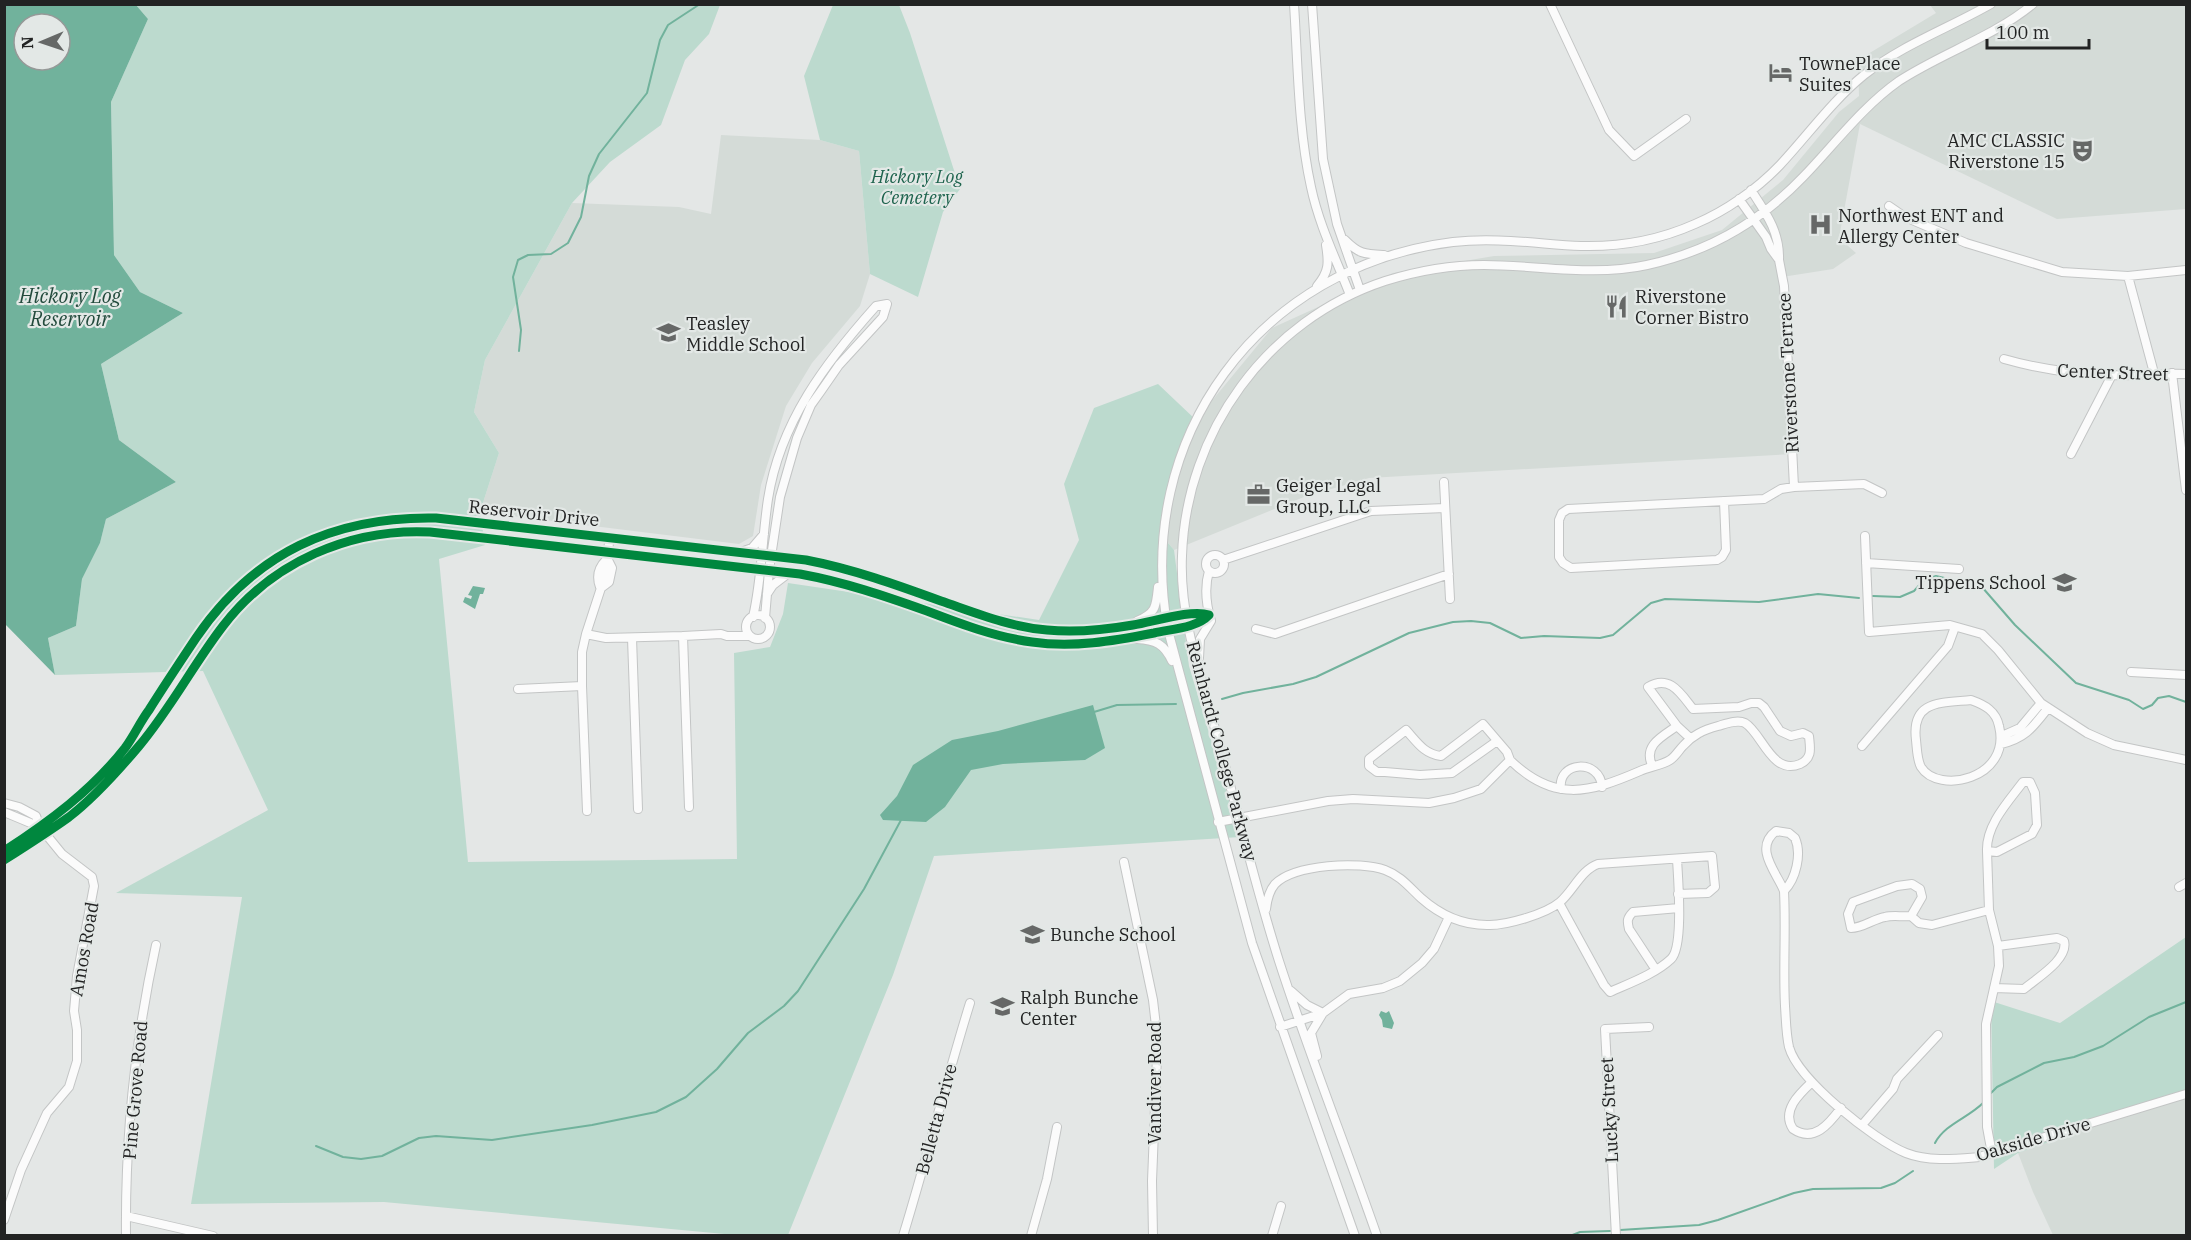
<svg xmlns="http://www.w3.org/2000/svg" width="2191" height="1240" font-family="'IBM Plex Serif',serif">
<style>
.built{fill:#d4dbd7}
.green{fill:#bcdace}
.water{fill:#71b29c;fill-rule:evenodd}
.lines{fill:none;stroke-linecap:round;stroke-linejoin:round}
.stream{stroke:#71b29c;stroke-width:2}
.minor-casing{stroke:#c3c5c5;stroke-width:10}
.minor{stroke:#fbfbfb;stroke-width:8}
.cycleway-casing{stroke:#e3e8e6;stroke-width:13}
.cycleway{stroke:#00873e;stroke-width:9}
.labels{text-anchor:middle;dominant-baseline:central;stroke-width:4.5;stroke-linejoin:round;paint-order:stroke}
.poi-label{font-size:18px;fill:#222323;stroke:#e3e8e6;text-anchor:start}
.park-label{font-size:18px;font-style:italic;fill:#1d634d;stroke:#e3e8e6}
.street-label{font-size:18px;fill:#222323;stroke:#e3e8e6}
.water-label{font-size:20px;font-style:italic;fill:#224a3c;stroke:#e3e8e6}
</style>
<rect width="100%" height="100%" fill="#e4e7e6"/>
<path class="built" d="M1930 5H2186V209L2057 219 1860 124 1839 238 1856 253 1833 269 1782 277 1793 454 1369 478 1304 497 1174 550 1162 536 1171 483 1196 420 1272 328 1393 273 1494 256 1654 253 1722 230 1783 180 1839 112 1859 96 1858 60 1936 13Z
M721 135 820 140 859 151 870 274 860 306 812 363 786 406 761 485 753 536 739 544 480 512 499 453 474 412 485 360 572 203 679 207 711 214Z
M2186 1094V1235H2053L2033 1192 2018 1153Z"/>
<path class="green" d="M136 5H720L709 34 685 60 661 125 610 162 572 203 485 360 474 412 499 453 480 512 485 545 439 559 468 862 737 859 734 653 770 647 783 614 788 583 1039 620 1079 540 1064 484 1094 408 1158 384 1196 420 1171 483 1162 536 1174 550 1189 666 1240 837 934 856 893 975 788 1235H735L384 1202 191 1204 242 897 116 893 268 810 203 671 55 675 48 638 76 626 82 579 100 543 106 519 176 482 119 440 101 364 183 313 140 292 114 255 111 102 148 19Z
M833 5H899L910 33 960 189 943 212 918 297 870 274 859 151 820 140 804 76Z
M2186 937V1094L2018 1153 1994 1169 1991 1001 2060 1023Z"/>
<path class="water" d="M4 5H136L148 19 111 102 114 255 140 292 183 313 101 364 119 440 176 482 106 519 100 543 82 579 76 626 48 638 55 675 5 624ZM24 24H60V60H24Z
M473 586 485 588 483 594H480L475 609 463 602 465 597 471 599 472 596 468 595Z
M1093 705 1105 748 1085 760 1003 764 971 770 945 807 926 822 883 820 880 815 897 796 913 765 952 740 998 731Z
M1381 1011 1386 1013 1389 1011 1394 1023 1392 1029 1383 1027 1382 1020 1379 1015Z"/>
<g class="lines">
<path class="stream" d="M519 351 521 330 513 277 518 260 528 255 551 254 568 243 581 217 589 176 599 154 647 93 660 40 668 25 700 4
M1873 596 1900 597 1914 591 1924 580 1936 576 1982 587 2015 625 2076 683 2129 700 2143 709 2152 705 2158 698 2169 696 2186 702
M1222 699 1243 693 1293 684 1316 677 1409 633 1453 622 1471 621 1490 623 1521 638 1544 636 1600 638 1613 635 1651 603 1665 599 1759 602 1818 594 1859 598
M1094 712 1117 705 1176 704
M1991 1093 1997 1087 2044 1063 2074 1057 2103 1046 2149 1017 2186 1002
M1935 1143C1945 1124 1968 1118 1983 1103
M316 1146 343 1157 361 1159 382 1156 419 1138 436 1136 492 1140 592 1125 656 1112 686 1097 717 1069 748 1033 784 1006 798 991 864 889 901 820
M1620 1230 1699 1225 1718 1220 1794 1193 1813 1189 1881 1188 1895 1183 1913 1171
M1570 1236 1580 1232 1610 1231"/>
<defs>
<path id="minor" d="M1294 4C1298 65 1298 128 1311 187 1319 225 1336 259 1350 295
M1312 4 1323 159 1337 224 1360 290
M1550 4 1609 130 1634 156 1686 119
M1739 199 1766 237 1771 249 1779 260C1780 232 1766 213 1751 190
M1889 206 1905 217 1966 243 2062 272 2128 276 2186 270
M1345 240C1359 254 1364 254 1384 255
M1779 260 1784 286 1794 487
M2128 276 2154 373
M1317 286C1329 272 1329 263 1326 245
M2004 359C2039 369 2075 374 2111 375 2136 376 2161 373 2186 374
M2172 373 2186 490
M2071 454 2112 375
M1444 482 1450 599
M1724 501 1726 550 1722 557 1717 560 1571 568 1563 563 1559 557V520L1562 513 1568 509 1764 499 1781 489 1794 487 1864 484 1882 493
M1865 536 1869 632 1950 625 1982 634 1998 650 2041 703 2087 733 2114 745 2186 760
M610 538 601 588 586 634 606 638 683 636 689 807
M741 552 752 548 764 534
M1206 564a9 9 0 1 1 18 0a9 9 0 1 1-18 0Z
M1223 560 1371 511 1445 508
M1866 563 1959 569
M600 587C596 576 598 568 606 560
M601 588 609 582 612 568 607 558
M767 594 773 585 790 572
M746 627a12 12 0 1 1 24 0a12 12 0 1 1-24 0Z
M753 617C762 578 762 538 768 499 780 422 826 362 876 306L887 304 883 317 839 365 821 391 811 405 797 438 780 497 769 570 765 618
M1137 621C1156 613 1156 607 1158 587
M1256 629 1275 634 1449 574
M586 634 582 652V686L587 811
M683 636 721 634 727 636H750
M632 638 638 809
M1137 639C1156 640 1164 644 1172 661
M1199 658 1200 639 1211 621C1206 604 1204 588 1209 571
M2131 672 2186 675
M518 689 582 686
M1971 700C1985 705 1996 711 1999 726 2012 779 1938 795 1921 767 1917 760 1917 749 1916 740 1911 700 1941 703 1971 700Z
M2002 736 2020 728 2041 703
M2001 744C2026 738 2033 727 2048 708
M1862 746 1948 646 1955 627
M1510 760C1554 803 1589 793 1640 771 1649 767 1662 765 1670 760 1675 757 1679 750 1683 746 1693 735 1703 730 1718 726 1725 724 1737 719 1745 723 1762 733 1772 776 1800 764 1813 758 1810 748 1809 736L1803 733 1791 736 1780 731 1764 707 1759 703H1751L1739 707 1693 709C1681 694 1670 674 1648 687L1677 726 1690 738
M1652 765C1643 745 1663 736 1677 726
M2023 782H2030L2035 793 2037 825 2032 834 1997 852 1987 851C1986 825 2008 802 2023 782Z
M1561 789C1557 761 1600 758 1602 787
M4 803 19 807 36 816 40 827 62 854 92 877 94 886 77 976 74 1011 77 1030V1061L69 1087 47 1113 21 1170 4 1220
M4 812 40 827
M1218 822 1328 801 1353 799 1429 803 1454 798 1481 789 1510 760 1507 752 1483 724 1441 756C1424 754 1417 742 1406 730L1369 759V766L1377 772H1385L1420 775 1452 773 1497 741
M1776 831 1789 833 1795 838C1802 854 1796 879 1784 891 1777 873 1753 848 1776 831Z
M4 851C49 822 92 790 125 748 134 736 140 722 149 710 164 686 180 662 196 638 254 553 334 516 436 518L806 560C853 569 897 585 941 601 976 613 1010 627 1047 630 1076 633 1104 630 1133 625 1153 622 1191 609 1209 615 1197 628 1171 629 1154 633 1113 641 1073 648 1032 642 995 637 961 624 927 611 885 596 844 582 800 574L430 532C350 528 272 562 223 626 193 665 171 708 139 746 118 771 95 797 69 817 48 832 26 846 4 860
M1987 851 1989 910 1998 946 1999 966 1986 1024 1987 1127 1992 1154
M1124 862 1153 1000 1156 1026 1157 1056 1152 1181 1153 1236
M1912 884 1920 889 1922 897 1911 916C1902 917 1893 915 1885 917 1873 919 1863 928 1851 928L1848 914 1853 902 1897 886Z
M2179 887 2186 883
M1784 891C1786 930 1783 968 1785 1006 1786 1020 1786 1034 1789 1047 1798 1080 1874 1140 1906 1153 1929 1162 1955 1159 1979 1157L2186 1094
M1559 903 1604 985 1610 992C1630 983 1655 974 1671 959 1684 947 1678 878 1677 859
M1266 909C1267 900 1269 891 1275 884 1295 864 1360 861 1385 870 1401 876 1409 887 1421 898 1439 914 1462 925 1487 925 1505 926 1546 914 1560 902 1573 891 1581 870 1598 864L1712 856 1715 887 1708 893 1678 894
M1911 916 1919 923 1932 925 1989 910
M1656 970 1629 929C1627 921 1627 918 1633 912L1679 908
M1994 988 2024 989C2037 978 2069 959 2064 941L2057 938 1998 946
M1291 991 1307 1005 1323 1013 1311 1033 1317 1056
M1280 1027 1323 1013 1349 994 1383 988 1400 981 1422 963 1434 949 1449 917
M1812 1082C1799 1094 1781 1111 1793 1129 1814 1143 1829 1124 1841 1108
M1862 1125 1893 1089 1897 1079 1938 1035
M126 1216 213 1236
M126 1236C125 1138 135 1041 156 945
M903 1236C927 1158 946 1080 970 1003
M1031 1236 1047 1179 1057 1127
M1272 1236 1281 1206
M1355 1236 1252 943 1168 630C1133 438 1259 266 1453 242 1496 237 1539 244 1581 246 1620 247 1659 240 1695 224 1726 211 1757 189 1780 165 1808 135 1832 101 1864 75 1902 45 1949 28 1991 4
M1377 1236C1345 1144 1309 1054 1279 961 1257 892 1240 821 1221 751 1205 688 1179 621 1182 556 1186 432 1267 320 1385 281 1417 271 1451 265 1484 265 1538 265 1593 277 1647 265 1707 252 1760 222 1803 177 1834 145 1862 107 1899 81 1942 53 1993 37 2033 4
M1616 1236 1605 1029 1649 1027"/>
</defs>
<use href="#minor" class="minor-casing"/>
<use href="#minor" class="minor"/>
<defs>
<path id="cycleway" d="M4 851C49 822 92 790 125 748 134 736 140 722 149 710 164 686 180 662 196 638 254 553 334 516 436 518L806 560C853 569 897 585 941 601 976 613 1010 627 1047 630 1076 633 1104 630 1133 625 1153 622 1191 609 1209 615 1197 628 1171 629 1154 633 1113 641 1073 648 1032 642 995 637 961 624 927 611 885 596 844 582 800 574L430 532C350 528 272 562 223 626 193 665 171 708 139 746 118 771 95 797 69 817 48 832 26 846 4 860"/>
</defs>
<use href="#cycleway" class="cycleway-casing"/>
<use href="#cycleway" class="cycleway"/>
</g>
<defs>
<symbol id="hotel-bare" viewBox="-9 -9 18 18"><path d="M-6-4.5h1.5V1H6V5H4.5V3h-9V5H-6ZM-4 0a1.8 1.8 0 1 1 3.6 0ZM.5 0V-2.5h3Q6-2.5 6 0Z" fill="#666867" stroke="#e3e8e6" stroke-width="2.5" paint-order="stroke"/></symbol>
<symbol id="theatre-bare" viewBox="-9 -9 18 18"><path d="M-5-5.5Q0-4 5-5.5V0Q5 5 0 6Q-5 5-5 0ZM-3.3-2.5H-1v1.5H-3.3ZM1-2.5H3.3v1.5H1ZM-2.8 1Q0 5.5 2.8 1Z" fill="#666867" stroke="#e3e8e6" stroke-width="2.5" paint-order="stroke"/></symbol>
<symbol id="hospital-bare" viewBox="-9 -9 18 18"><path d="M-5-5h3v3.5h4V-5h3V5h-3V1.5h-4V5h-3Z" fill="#666867" stroke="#e3e8e6" stroke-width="2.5" paint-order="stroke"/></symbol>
<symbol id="restaurant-bare" viewBox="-9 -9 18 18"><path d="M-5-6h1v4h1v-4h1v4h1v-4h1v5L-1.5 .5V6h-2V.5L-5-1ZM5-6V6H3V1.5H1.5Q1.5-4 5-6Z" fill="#666867" stroke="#e3e8e6" stroke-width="2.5" paint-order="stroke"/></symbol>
<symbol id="school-bare" viewBox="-9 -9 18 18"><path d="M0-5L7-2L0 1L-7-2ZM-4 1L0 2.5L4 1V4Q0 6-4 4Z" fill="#666867" stroke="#e3e8e6" stroke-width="2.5" paint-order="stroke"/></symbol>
<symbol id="office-bare" viewBox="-9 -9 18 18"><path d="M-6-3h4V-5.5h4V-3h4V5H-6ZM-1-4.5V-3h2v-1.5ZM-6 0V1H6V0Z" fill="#666867" stroke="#e3e8e6" stroke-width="2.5" paint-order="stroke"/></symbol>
</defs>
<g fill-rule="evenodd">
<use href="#hotel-bare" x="1764" y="56" width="33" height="33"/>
<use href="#theatre-bare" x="2066" y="134" width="33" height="33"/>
<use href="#hospital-bare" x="1804" y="208" width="33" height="33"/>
<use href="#restaurant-bare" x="1600" y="290" width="33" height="33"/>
<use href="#school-bare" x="652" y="316" width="33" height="33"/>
<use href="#office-bare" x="1242" y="478" width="33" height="33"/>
<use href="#school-bare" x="2048" y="566" width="33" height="33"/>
<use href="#school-bare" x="1016" y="918" width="33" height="33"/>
<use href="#school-bare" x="986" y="990" width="33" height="33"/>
</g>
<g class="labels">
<g class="poi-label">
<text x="1799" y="63">TownePlace<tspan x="1799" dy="21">Suites</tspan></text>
<text x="2065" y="140" text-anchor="end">AMC CLASSIC<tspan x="2065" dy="21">Riverstone 15</tspan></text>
<text x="1838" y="215">Northwest ENT and<tspan x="1838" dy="21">Allergy Center</tspan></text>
<text x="1635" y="296">Riverstone<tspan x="1635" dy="21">Corner Bistro</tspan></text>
<text x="686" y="323">Teasley<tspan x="686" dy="21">Middle School</tspan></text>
<text x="1276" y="485">Geiger Legal<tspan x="1276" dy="21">Group, LLC</tspan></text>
<text x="2046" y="582" text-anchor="end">Tippens School</text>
<text x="1050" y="934">Bunche School</text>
<text x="1020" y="997">Ralph Bunche<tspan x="1020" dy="21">Center</tspan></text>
</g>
<g class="park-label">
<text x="917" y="176">Hickory Log<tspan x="917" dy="21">Cemetery</tspan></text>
</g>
<g class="street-label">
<text transform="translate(2113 372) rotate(2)">Center Street</text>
<text transform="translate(1788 373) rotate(-93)">Riverstone Terrace</text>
<text transform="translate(534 513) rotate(6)">Reservoir Drive</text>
<text transform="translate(1222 751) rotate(75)">Reinhardt College Parkway</text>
<text transform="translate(84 949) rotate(-80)">Amos Road</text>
<text transform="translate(1154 1083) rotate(-90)">Vandiver Road</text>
<text transform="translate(135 1090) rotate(-85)">Pine Grove Road</text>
<text transform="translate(1609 1110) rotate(-93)">Lucky Street</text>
<text transform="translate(936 1119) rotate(-75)">Belletta Drive</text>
<text transform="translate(2033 1139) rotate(-16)">Oakside Drive</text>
</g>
<g class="water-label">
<text x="70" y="295">Hickory Log<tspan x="70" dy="23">Reservoir</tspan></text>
</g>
</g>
<rect width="2191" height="1240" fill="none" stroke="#222323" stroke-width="12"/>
<g transform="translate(42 42) rotate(268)"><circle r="28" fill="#e3e8e6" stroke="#969998" stroke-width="1.5"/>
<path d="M0-4.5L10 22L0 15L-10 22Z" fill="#666867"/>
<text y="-9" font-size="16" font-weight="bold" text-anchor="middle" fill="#222323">N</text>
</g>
<path d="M1987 39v9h102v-9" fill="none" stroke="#222323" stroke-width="3"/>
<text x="1996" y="39" font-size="18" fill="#222323" stroke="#e3e8e6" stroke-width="4.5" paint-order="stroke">100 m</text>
</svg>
